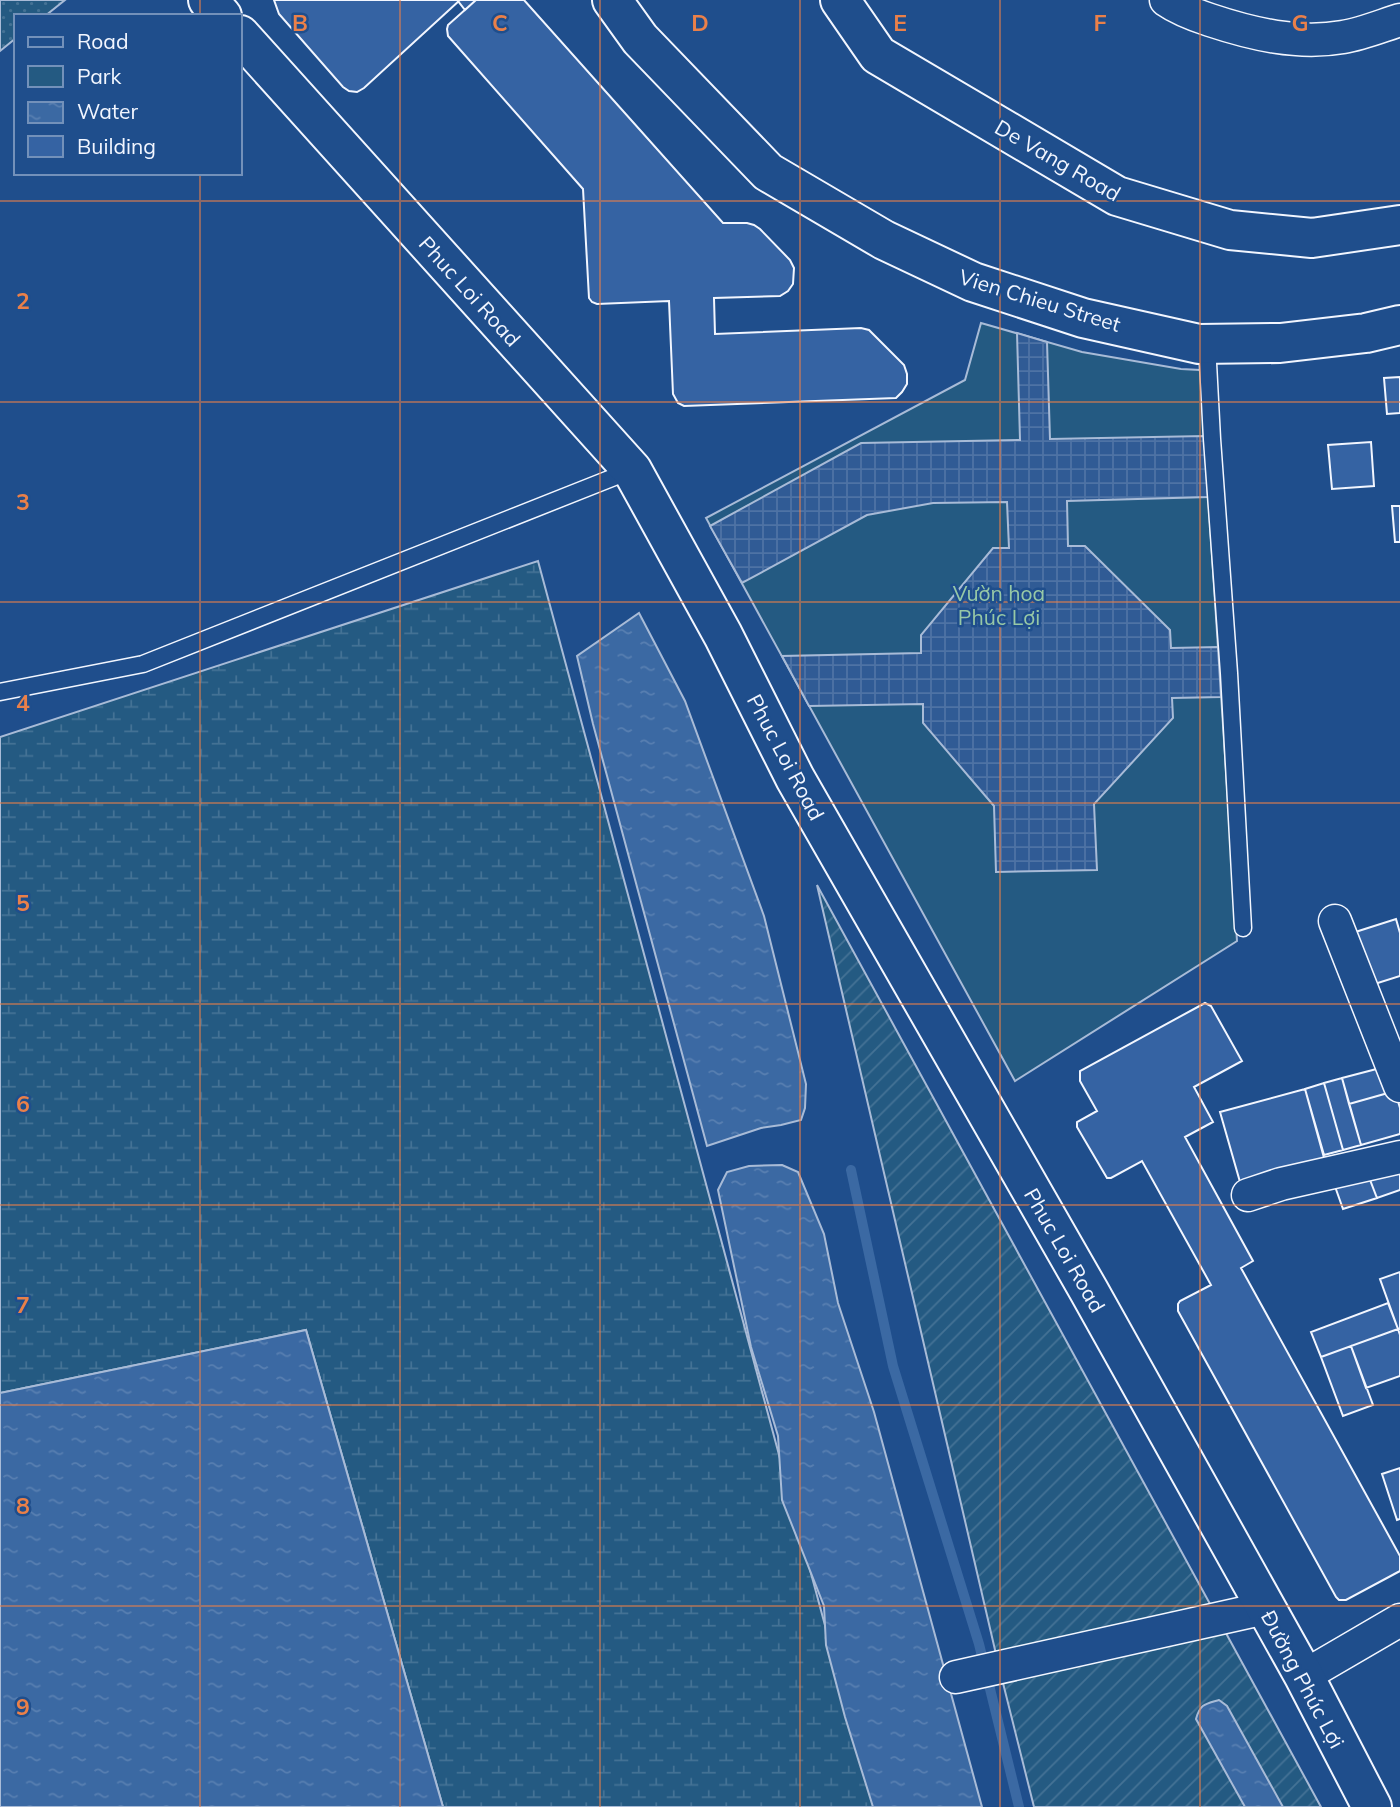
<svg xmlns="http://www.w3.org/2000/svg" width="1400" height="1807" font-family="Mulish,sans-serif">
<style>
.grass{fill:url(#grass-dots);stroke:#a8bbd7;stroke-width:2}
.wetland{fill:url(#wetland-marsh);stroke:#a8bbd7;stroke-width:2}
.park{fill:#245a82;stroke:#a8bbd7;stroke-width:2}
.garden{fill:url(#garden-furrows);stroke:#a8bbd7;stroke-width:2}
.plaza{fill:url(#plaza-grid);stroke:#a8bbd7;stroke-width:2}
.water{fill:url(#water-ripples);stroke:#a8bbd7;stroke-width:2}
.lines{fill:none;stroke-linecap:round;stroke-linejoin:round}
.stream{stroke:#3b69a3;stroke-width:10}
.building{fill:#3563a3;stroke:#f2f6ff;stroke-width:2}
.service-casing{stroke:#f2f6ff;stroke-width:19}
.minor-casing{stroke:#f2f6ff;stroke-width:35}
.tertiary-casing{stroke:#f2f6ff;stroke-width:42}
.secondary-casing{stroke:#f2f6ff;stroke-width:42}
.service{stroke:#1f4e8c;stroke-width:16}
.minor{stroke:#1f4e8c;stroke-width:32}
.tertiary{stroke:#1f4e8c;stroke-width:38}
.secondary{stroke:#1f4e8c;stroke-width:38}
.grid{fill:none;stroke:#ea8049;stroke-width:2;stroke-opacity:0.55}
.labels{text-anchor:middle;dominant-baseline:central;stroke-width:5;stroke-linejoin:round;paint-order:stroke}
.street-label{font-size:21px;fill:#f2f6ff;stroke:#1f4e8c}
.park-label{font-size:21px;fill:#97c8a6;stroke:#1f4e8c}
.grid-label{font-size:23px;text-anchor:middle;font-weight:bold;fill:#ea8049;stroke:#1f4e8c;stroke-width:5;stroke-linejoin:round;paint-order:stroke}
</style>
<defs>
<pattern id="grass-dots" width="8" height="8" patternUnits="userSpaceOnUse" patternTransform="scale(1.75)"><rect width="8" height="8" fill="#245a82"/><path d="M2 2h.1M6 6h.1" fill="none" stroke="#447295" stroke-width="1.8" stroke-linecap="round"/></pattern>
<pattern id="wetland-marsh" width="20" height="14" patternUnits="userSpaceOnUse" patternTransform="scale(1.75)"><rect width="20" height="14" fill="#245a82"/><path d="M1 5h8M5 5V1M11 12h8M15 12V8" fill="none" stroke="#447295"/></pattern>
<pattern id="garden-furrows" width="10" height="10" patternUnits="userSpaceOnUse" patternTransform="scale(1.75)"><rect width="10" height="10" fill="#245a82"/><path d="M-1 1l2-2M0 10L10 0M9 11l2-2" fill="none" stroke="#447295"/></pattern>
<pattern id="plaza-grid" width="8" height="8" patternUnits="userSpaceOnUse" patternTransform="scale(1.75)"><rect width="8" height="8" fill="#305b95"/><path d="M0 4h8M4 0v8" fill="none" stroke="#4e73a5"/></pattern>
<pattern id="water-ripples" width="26" height="14" patternUnits="userSpaceOnUse" patternTransform="scale(1.75)"><rect width="26" height="14" fill="#3b69a3"/><path d="M2 4q2-2 4 0t4 0M15 11q2-2 4 0t4 0" fill="none" stroke="#587fb1"/></pattern>
</defs>
<rect width="100%" height="100%" fill="#1f4e8c"/>
<path class="grass" d="M0 0H65L45 16H16V38L0 51Z"/>
<path class="wetland" d="M538 561 874 1807H443L306 1330 0 1393V737Z"/>
<path class="park" d="M981 323 1082 352 1181 369 1200 370 1237 941 1015 1081 706 518 965 380Z"/>
<path class="garden" d="M817 885 1321 1807H1034L999 1667Z"/>
<path class="plaza" d="M1017 333 1047 342 1050 439 1204 436 1208 497 1067 501 1068 546H1085L1170 630 1171 648 1218 647 1221 697 1172 698 1173 718 1094 804 1097 870 996 872 994 806 923 723V704L809 706 782 656 921 653V635L993 548H1009L1007 502 933 503 867 515 742 583 710 526 861 443 1020 440Z"/>
<path class="water" d="M639 613 685 701 764 916 806 1084 805 1108 801 1120 781 1125 761 1128 707 1146 593 724 577 656Z
M782 1165 798 1172 824 1234 838 1303 874 1412 982 1807H873L845 1717 826 1645 824 1606 782 1500 778 1436 751 1347 718 1190 727 1172 749 1166Z
M306 1330 443 1807H0V1393Z
M1219 1700 1227 1706 1283 1807H1245L1196 1719C1200 1704 1205 1704 1219 1700Z"/>
<g class="lines">
<path class="stream" d="M851 1170 893 1366 979 1644 1019 1807"/>
</g>
<path class="building" d="M274 0H460L364 88 357 92 349 91 343 87 279 14Z
M460 0H476L465 10 458 1Z
M476 0H524L723 223H747L754 225 760 229 790 260 794 268 793 284 788 291 780 296 714 298 715 334 861 328 869 330 904 365 907 374V384L902 392 896 398 684 406 678 403 673 394 669 301 597 304 592 302 589 298 583 189 448 36 447 29 448 25Z
M1400 377V413L1387 414 1384 378Z
M1371 442 1374 486 1332 489 1328 445Z
M1392 506H1400V542H1395Z
M1396 919 1400 933V976L1362 988 1346 935Z
M1205 1003 1211 1006 1242 1061 1194 1087 1213 1122 1185 1137 1253 1261 1241 1268 1400 1556V1571L1346 1600H1339L1336 1597 1178 1311V1304L1180 1301 1211 1285 1142 1161 1111 1178H1107L1077 1127V1122L1097 1111 1080 1081V1071Z
M1388 1066 1395 1091 1349 1104 1342 1078Z
M1342 1078 1361 1145 1343 1150 1324 1083Z
M1324 1083 1343 1150 1324 1155 1305 1089Z
M1305 1089 1326 1165 1242 1189 1220 1112Z
M1395 1091 1400 1108V1134L1361 1145 1349 1104Z
M1400 1161V1190L1377 1198 1367 1172Z
M1365 1167 1377 1198 1343 1209 1332 1178Z
M1400 1272V1329H1398L1380 1279Z
M1388 1303 1398 1329 1321 1357 1311 1332Z
M1398 1329 1400 1335V1376L1366 1388 1351 1346Z
M1351 1346 1373 1405 1343 1416 1321 1357Z
M1400 1468V1519L1397 1520 1382 1474Z"/>
<g class="lines">
<defs>
<path id="service" d="M1207 344 1212 439 1229 673 1243 928
M0 692 143 664 632 470"/>
<path id="minor" d="M1166 0C1179 9 1195 15 1210 20 1252 34 1298 45 1343 37 1362 34 1381 26 1400 20
M1335 921 1400 1086
M1248 1195 1281 1184 1400 1157
M1304 1676 1400 1620
M956 1677 1266 1608"/>
<path id="tertiary" d="M208 0 222 16
M612 0 640 39 768 172 884 240 973 282 1083 318 1199 344 1280 343 1366 333 1400 325
M240 35 632 470 723 635 795 778 1089 1291 1304 1676 1372 1807"/>
<path id="secondary" d="M840 0 878 55 1117 196 1230 230 1312 238 1400 225"/>
</defs>
<use href="#service" class="service-casing"/>
<use href="#minor" class="minor-casing"/>
<use href="#tertiary" class="tertiary-casing"/>
<use href="#secondary" class="secondary-casing"/>
<use href="#service" class="service"/>
<use href="#minor" class="minor"/>
<use href="#tertiary" class="tertiary"/>
<use href="#secondary" class="secondary"/>
</g>
<path class="grid" d="M200 0V16M400 0V1807M600 0V1807M800 0V1807M1000 0V1807M1200 0V1807M200 173V1807M0 201H1400M0 402H1400M0 602H1400M0 803H1400M0 1004H1400M0 1205H1400M0 1405H1400M0 1606H1400"/>
<g class="labels">
<g class="street-label">
<text transform="translate(1058 160) rotate(30)">De Vang Road</text>
<text transform="translate(470 291) rotate(48)">Phuc Loi Road</text>
<text transform="translate(1040 300) rotate(17)">Vien Chieu Street</text>
<text transform="translate(786 757) rotate(62)">Phuc Loi Road</text>
<text transform="translate(1065 1250) rotate(60)">Phuc Loi Road</text>
<text transform="translate(1303 1679) rotate(62)">Đường Phúc Lợi</text>
</g>
<g class="park-label">
<text x="999" y="593">Vườn hoa<tspan x="999" dy="24">Phúc Lợi</tspan></text>
</g>
</g>
<g class="grid-label">
<text x="300" y="31">B</text>
<text x="500" y="31">C</text>
<text x="700" y="31">D</text>
<text x="900" y="31">E</text>
<text x="1100" y="31">F</text>
<text x="1300" y="31">G</text>
<text x="23" y="309">2</text>
<text x="23" y="510">3</text>
<text x="23" y="711">4</text>
<text x="23" y="911">5</text>
<text x="23" y="1112">6</text>
<text x="23" y="1313">7</text>
<text x="23" y="1514">8</text>
<text x="23" y="1715">9</text>
</g>
<rect x="14" y="14" width="228" height="161" fill="#1f4e8c" stroke="#7391ba" stroke-width="2"/>
<rect x="28" y="37" width="35" height="10" fill="#1f4e8c" stroke="#7391ba" stroke-width="2"/>
<text x="77" y="49" font-size="21" fill="#f2f6ff">Road</text>
<rect x="28" y="66" width="35" height="21" fill="#245a82" stroke="#7391ba" stroke-width="2"/>
<text x="77" y="84" font-size="21" fill="#f2f6ff">Park</text>
<rect x="28" y="102" width="35" height="21" fill="url(#water-ripples)" stroke="#7391ba" stroke-width="2"/>
<text x="77" y="119" font-size="21" fill="#f2f6ff">Water</text>
<rect x="28" y="136" width="35" height="21" fill="#3563a3" stroke="#7391ba" stroke-width="2"/>
<text x="77" y="154" font-size="21" fill="#f2f6ff">Building</text>
</svg>
